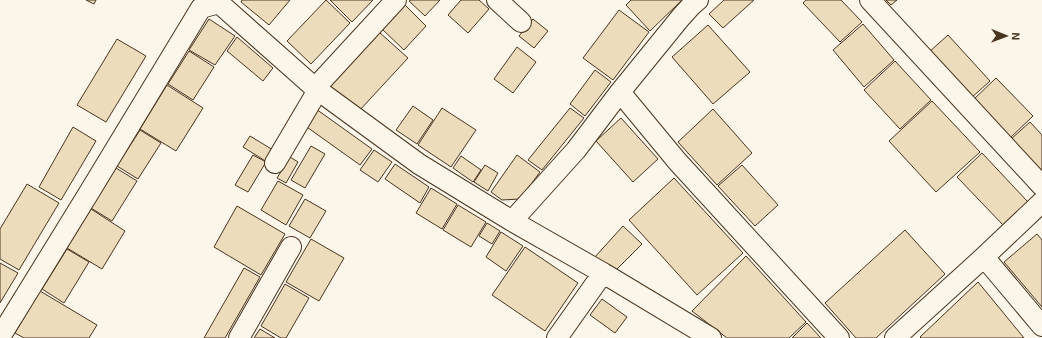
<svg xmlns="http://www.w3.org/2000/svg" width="1042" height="338" font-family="'Exo 2',sans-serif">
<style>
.building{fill:#ecdcbc;stroke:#4a3520}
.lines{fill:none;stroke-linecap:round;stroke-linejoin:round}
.minor-casing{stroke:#4a3520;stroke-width:22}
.minor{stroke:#fbf6e9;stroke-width:20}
</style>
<rect width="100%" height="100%" fill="#fbf6e9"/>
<path class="building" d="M86 0H96L94 4Z
M242 0H290L269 25 241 2Z
M326 0 350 23 311 64 287 41Z
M330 0H373L352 22Z
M411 0H440L425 16 409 1Z
M461 0H479L489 9 468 33 448 15Z
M631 0H682L650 31 626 5Z
M724 0H754L723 28 709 14Z
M806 0H841L862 22 840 42 803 3Z
M886 0H897L891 5Z
M405 5 426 26 404 50 382 29Z
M619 10 649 32 613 80 583 58Z
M209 19 235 36 215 65 189 50Z
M533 19 548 31 534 48 519 36Z
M863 24 894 60 864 87 833 50Z
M708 25 750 72 713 104 672 57Z
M379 32 408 58 358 112 330 86Z
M948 35 990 81 970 99 928 53Z
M237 37 273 68 263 81 227 51Z
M117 39 146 56 106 122 77 105Z
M517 47 536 62 513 93 494 79Z
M189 51 214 67 193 100 168 84Z
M895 61 931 100 900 129 864 90Z
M595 70 611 82 585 116 570 104Z
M996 78 1033 116 1009 139 972 101Z
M167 85 203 108 176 151 140 129Z
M932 101 980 152 936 192 889 141Z
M413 106 433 120 417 144 396 130Z
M442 108 476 130 451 167 418 145Z
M570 108 584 118 542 170 528 160Z
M316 109 372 149 360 165 304 125Z
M713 109 752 153 717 185 678 142Z
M621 118 658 159 633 182 596 141Z
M1030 122 1042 135V175L1010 140Z
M73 127 96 141 61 200 39 187Z
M140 130 161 143 138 179 117 166Z
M250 136 273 150 267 162 243 147Z
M311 146 325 154 305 188 291 180Z
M374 150 392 162 378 182 360 170Z
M982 153 1028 202 1004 226 957 177Z
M253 155 266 162 248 192 235 185Z
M517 155 540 172 520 199 502 200 491 192Z
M461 156 481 170 473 182 453 168Z
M290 157 298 162 286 183 277 178Z
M395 164 429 187 420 203 385 179Z
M485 165 498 173 488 191 474 182Z
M742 165 778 205 755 226 718 186Z
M116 168 137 181 112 221 91 208Z
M674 178 743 253 697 295 629 220Z
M278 181 303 195 286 225 261 210Z
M27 184 59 203 19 270 0 259V229Z
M431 188 457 204 442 229 416 213Z
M305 199 326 211 310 238 289 226Z
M458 205 486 222 471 247 443 230Z
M237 206 285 234 261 275 214 247Z
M91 209 125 231 102 269 67 248Z
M487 223 500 231 492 244 479 236Z
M623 226 642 244 614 272 594 258Z
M905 230 945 274 876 338H856L825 303Z
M501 232 523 246 506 271 486 257Z
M1037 234 1042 240V307L1004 262Z
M311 239 344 258 319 301 286 282Z
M525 247 578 283 545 331 492 295Z
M67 249 89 262 64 303 42 289Z
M746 256 806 322 789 338H727L692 311Z
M0 263 18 273 0 303Z
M244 268 260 277 225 338H204Z
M978 282 1024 338H921L920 337Z
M285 284 309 298 286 338H281L261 326Z
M40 291 97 325 89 338H24L15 333Z
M602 299 627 317 615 333 590 315Z
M807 323 821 338H792Z
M260 329 275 338H254Z"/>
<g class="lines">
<defs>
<path id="minor" d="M214 0 219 3 315 88 419 164 512 221 603 273 711 338
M497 0 521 22
M870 0 1042 186
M315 88 396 0
M620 92 677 161 839 338
M275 163 318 90
M512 221 576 150 620 92 681 17 691 6 698 0
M984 257 1042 326
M0 337 90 191 201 8 219 3
M239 338 291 247
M557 338 603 273
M895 338 984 257 1042 202"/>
</defs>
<use href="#minor" class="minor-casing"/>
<use href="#minor" class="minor"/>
</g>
<g transform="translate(1006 36) rotate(91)" stroke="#fbf6e9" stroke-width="3" paint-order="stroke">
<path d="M0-3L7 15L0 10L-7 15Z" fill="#4a3520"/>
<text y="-6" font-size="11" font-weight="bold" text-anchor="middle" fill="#4a3520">N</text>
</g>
</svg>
